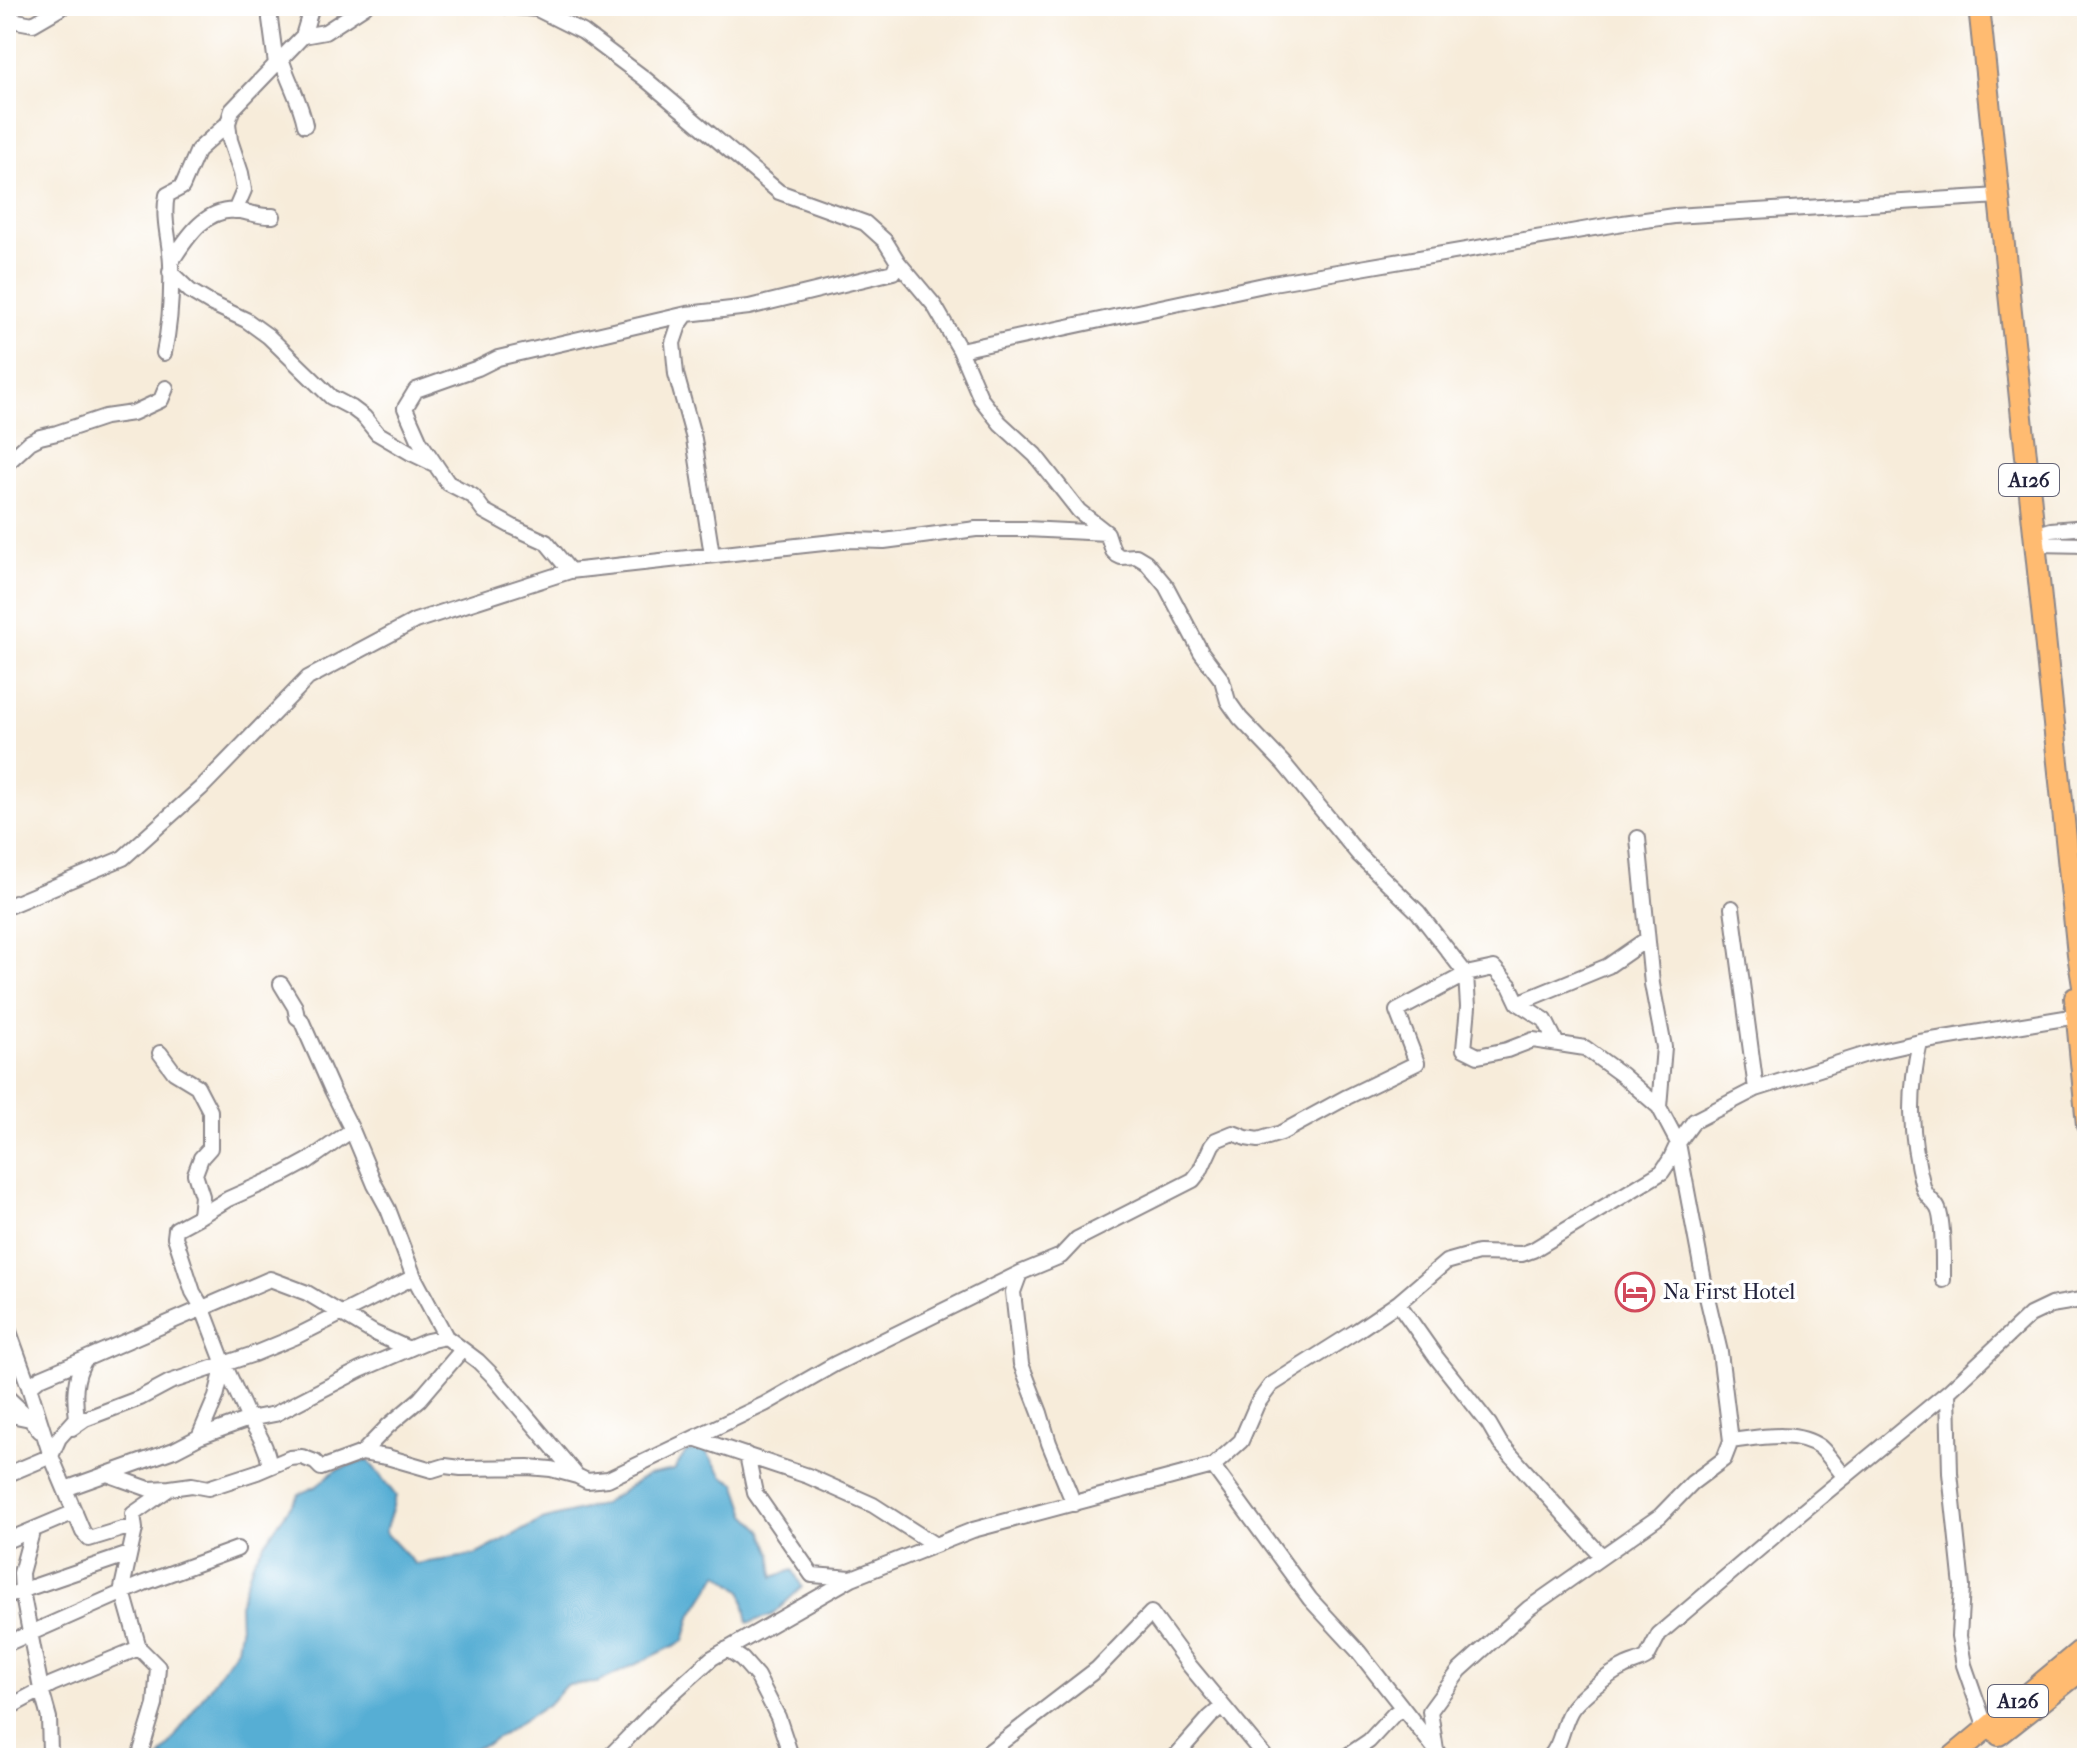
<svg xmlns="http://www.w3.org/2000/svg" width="2093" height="1764" font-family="'IM FELL French Canon',serif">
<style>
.water{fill:#57aed4;stroke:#3c6888;stroke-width:2}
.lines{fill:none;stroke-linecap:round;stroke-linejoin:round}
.minor-casing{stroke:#8c878a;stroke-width:18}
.highway-casing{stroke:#8c878a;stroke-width:24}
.minor{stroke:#fff;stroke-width:14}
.highway{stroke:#ffbb71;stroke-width:20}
.labels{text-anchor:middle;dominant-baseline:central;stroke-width:7;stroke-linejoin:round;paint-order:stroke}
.shield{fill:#fff;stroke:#646476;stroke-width:2}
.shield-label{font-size:20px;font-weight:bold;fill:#22223b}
.poi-label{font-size:22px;fill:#22223b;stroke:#fff;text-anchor:start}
</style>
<rect width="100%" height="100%" fill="#fff"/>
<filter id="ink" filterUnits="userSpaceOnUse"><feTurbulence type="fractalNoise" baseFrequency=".0125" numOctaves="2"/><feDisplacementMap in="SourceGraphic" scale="16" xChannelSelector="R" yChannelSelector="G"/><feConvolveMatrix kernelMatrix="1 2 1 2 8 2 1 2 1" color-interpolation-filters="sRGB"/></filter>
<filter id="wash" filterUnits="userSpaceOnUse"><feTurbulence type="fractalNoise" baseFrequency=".006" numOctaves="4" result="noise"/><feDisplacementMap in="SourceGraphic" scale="32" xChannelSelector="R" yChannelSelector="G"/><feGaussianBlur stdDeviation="1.8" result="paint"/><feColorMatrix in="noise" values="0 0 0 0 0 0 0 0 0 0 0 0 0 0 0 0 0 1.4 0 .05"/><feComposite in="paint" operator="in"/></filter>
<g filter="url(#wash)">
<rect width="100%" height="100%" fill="#f7ecda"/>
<path class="water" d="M704 1449 724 1477 736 1483 747 1515 763 1531 772 1554 773 1577 793 1570 802 1587 772 1615 748 1623 742 1591 719 1573 691 1617 684 1641 597 1683 566 1685 550 1703 488 1744 465 1751 461 1758H160L237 1648 240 1630 239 1605 254 1559 279 1522 299 1494 317 1486 336 1470 368 1460 396 1496 385 1532 415 1564 475 1555 542 1520 603 1504 647 1475 674 1470 686 1452Z"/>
</g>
<g filter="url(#ink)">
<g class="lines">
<defs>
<path id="minor" d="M271 6 270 19 276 64H283C290 85 301 103 305 125
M504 6 537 9 583 32 644 78 779 192 865 223 885 241 898 262 934 305 960 350 1273 283 1623 223 1674 216 1999 196
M6 19 33 24 64 6
M303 36 325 32 365 6
M228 123 230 140 241 173 244 190 235 211
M171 262C187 237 206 206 240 211 252 213 261 217 273 216
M170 272 190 291 210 303 246 320 268 336 331 397 352 408 364 417 377 433 411 453 436 465
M960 350 981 399 1000 423 1035 455 1079 511 1107 533 1113 551 1117 555 1121 557 1136 556 1146 562 1166 586 1201 652 1222 680 1228 701 1240 718 1284 764 1359 855 1418 912 1466 974 1468 1007 1464 1049 1478 1056 1507 1050 1533 1040 1585 1048 1622 1075 1659 1107 1678 1143 1707 1297 1720 1352 1731 1441 1724 1459 1692 1483 1660 1516 1529 1608 1460 1670 1430 1711 1436 1750
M164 353C170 324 172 294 171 264 170 240 162 219 167 195L182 187 198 150 228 123 232 110 303 36 312 6
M6 464 30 442 40 437 57 433 105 417 133 413 161 400 166 388
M2035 535 2051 530 2087 527
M2036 544 2087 545
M712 555 694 439 676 374 673 343 679 325 687 314 749 307 893 272 898 262
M570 571 546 542 513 527 484 511 473 496 448 483 420 442 405 408 416 390 478 368 498 358 687 314
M1638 838 1652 984 1664 1047 1659 1107
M6 907 123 858 201 788 308 678 415 621 570 571 851 540 884 541 976 529H1026L1107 533
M1732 908 1756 1089
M281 984 295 1007 297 1017 301 1020 332 1090 352 1130 375 1185 388 1209 414 1277 446 1337
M1518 1003 1608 966 1647 939
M1920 1042C1908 1095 1910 1135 1923 1187 1926 1198 1932 1199 1937 1207 1944 1217 1943 1266 1943 1280
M200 1216 228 1199 284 1174 308 1161 352 1130
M1398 1303 1436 1357 1489 1424 1500 1443 1597 1551 1603 1555
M6 1323 29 1387
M85 1359 40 1378 29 1387 51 1456 83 1532 89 1539 122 1529H135L122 1588 139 1648 158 1667 155 1705 139 1758
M1948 1392 1950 1473 1962 1587 1959 1636 1964 1665 1986 1728
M6 1396 27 1416
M6 1414 30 1419 40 1431
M72 1428 85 1419 140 1398 170 1382 254 1354 295 1337 414 1277
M199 1437 216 1397 224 1364
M694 1438 808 1476 873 1505 935 1545
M1731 1441C1757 1438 1796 1429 1820 1447 1829 1455 1837 1468 1845 1477
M362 1453 388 1426 420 1399 462 1350
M747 1455 755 1493 812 1575 852 1578
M270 1466C267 1448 260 1435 249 1419L275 1414 360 1370 427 1341 446 1337 478 1361 492 1375 577 1476
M1213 1466 1310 1599 1358 1651 1442 1758
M107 1474 149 1489 170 1488
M6 1475 51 1456 59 1438 77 1418C74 1397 74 1378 85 1359L270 1279 307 1293 374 1333 409 1349
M65 1489 174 1450 199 1437 249 1419 224 1364 203 1309 193 1292 175 1237 176 1229 200 1216 202 1196 195 1174 201 1158 210 1148V1111L197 1086 174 1072 160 1053
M1074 1504 1049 1443 1040 1413 1021 1364 1013 1292 1020 1273 1061 1256 1077 1239 1193 1180 1200 1171 1212 1145 1216 1140 1233 1133 1246 1138 1258 1140 1281 1133 1347 1097 1417 1063 1397 1011 1466 974 1494 968 1510 986 1518 1003 1545 1020 1556 1042
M135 1529 133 1514 170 1488 192 1485 208 1488 257 1472 290 1458 302 1457 315 1462 321 1468 362 1453 387 1457 432 1470 445 1466 461 1468 528 1467 551 1469 577 1476 587 1481 608 1479 765 1404 835 1364 1020 1273
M32 1532 21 1573 22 1591 41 1689 49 1718 50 1752 53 1758
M6 1541 75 1512
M6 1596 129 1554
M6 1644 144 1583 237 1549
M727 1649 742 1659 757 1676 778 1717 791 1756
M6 1709 52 1684 139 1648
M608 1758 664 1701 712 1658 852 1578 973 1530 1213 1466 1241 1441 1257 1404 1271 1385 1358 1330 1398 1303 1446 1262 1478 1253 1522 1254 1533 1250 1662 1172 1670 1160 1678 1143 1694 1121 1756 1089 1867 1054 1920 1042 2077 1016
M981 1758 1097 1669 1151 1613 1189 1665 1266 1758
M1174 1758 1210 1717 1223 1706
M1344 1758 1369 1741 1394 1714 1402 1708
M1549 1758C1562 1743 1561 1729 1570 1712 1577 1699 1610 1673 1624 1667 1631 1663 1640 1662 1647 1657L1659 1634 1801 1513 1948 1392 2030 1315 2051 1305 2087 1299"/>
<path id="highway" d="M1979 6 2078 954 2087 1012
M2075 998 2087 1125
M1999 1735 2087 1666
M1951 1758 2087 1645"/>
</defs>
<use href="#minor" class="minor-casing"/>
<use href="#highway" class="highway-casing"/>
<use href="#minor" class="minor"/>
<use href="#highway" class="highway"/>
</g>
</g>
<defs>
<symbol id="hotel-ring" viewBox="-11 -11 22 22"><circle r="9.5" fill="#fff" stroke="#d1495b" stroke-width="1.5"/><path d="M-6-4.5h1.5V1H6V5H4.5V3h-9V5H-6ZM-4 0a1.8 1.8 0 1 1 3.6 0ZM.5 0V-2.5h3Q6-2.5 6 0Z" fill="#d1495b"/></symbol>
</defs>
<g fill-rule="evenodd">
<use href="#hotel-ring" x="1613" y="1270" width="44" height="44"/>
</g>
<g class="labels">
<g class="shield">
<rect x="1999" y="464" width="60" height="32" rx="6"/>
<rect x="1988" y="1685" width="60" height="32" rx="6"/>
</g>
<g class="shield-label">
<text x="2029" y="480">A126</text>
<text x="2018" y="1701">A126</text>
</g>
<g class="poi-label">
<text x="1663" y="1292">Na First Hotel</text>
</g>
</g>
<rect width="2093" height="1764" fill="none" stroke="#fff" stroke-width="32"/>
</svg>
